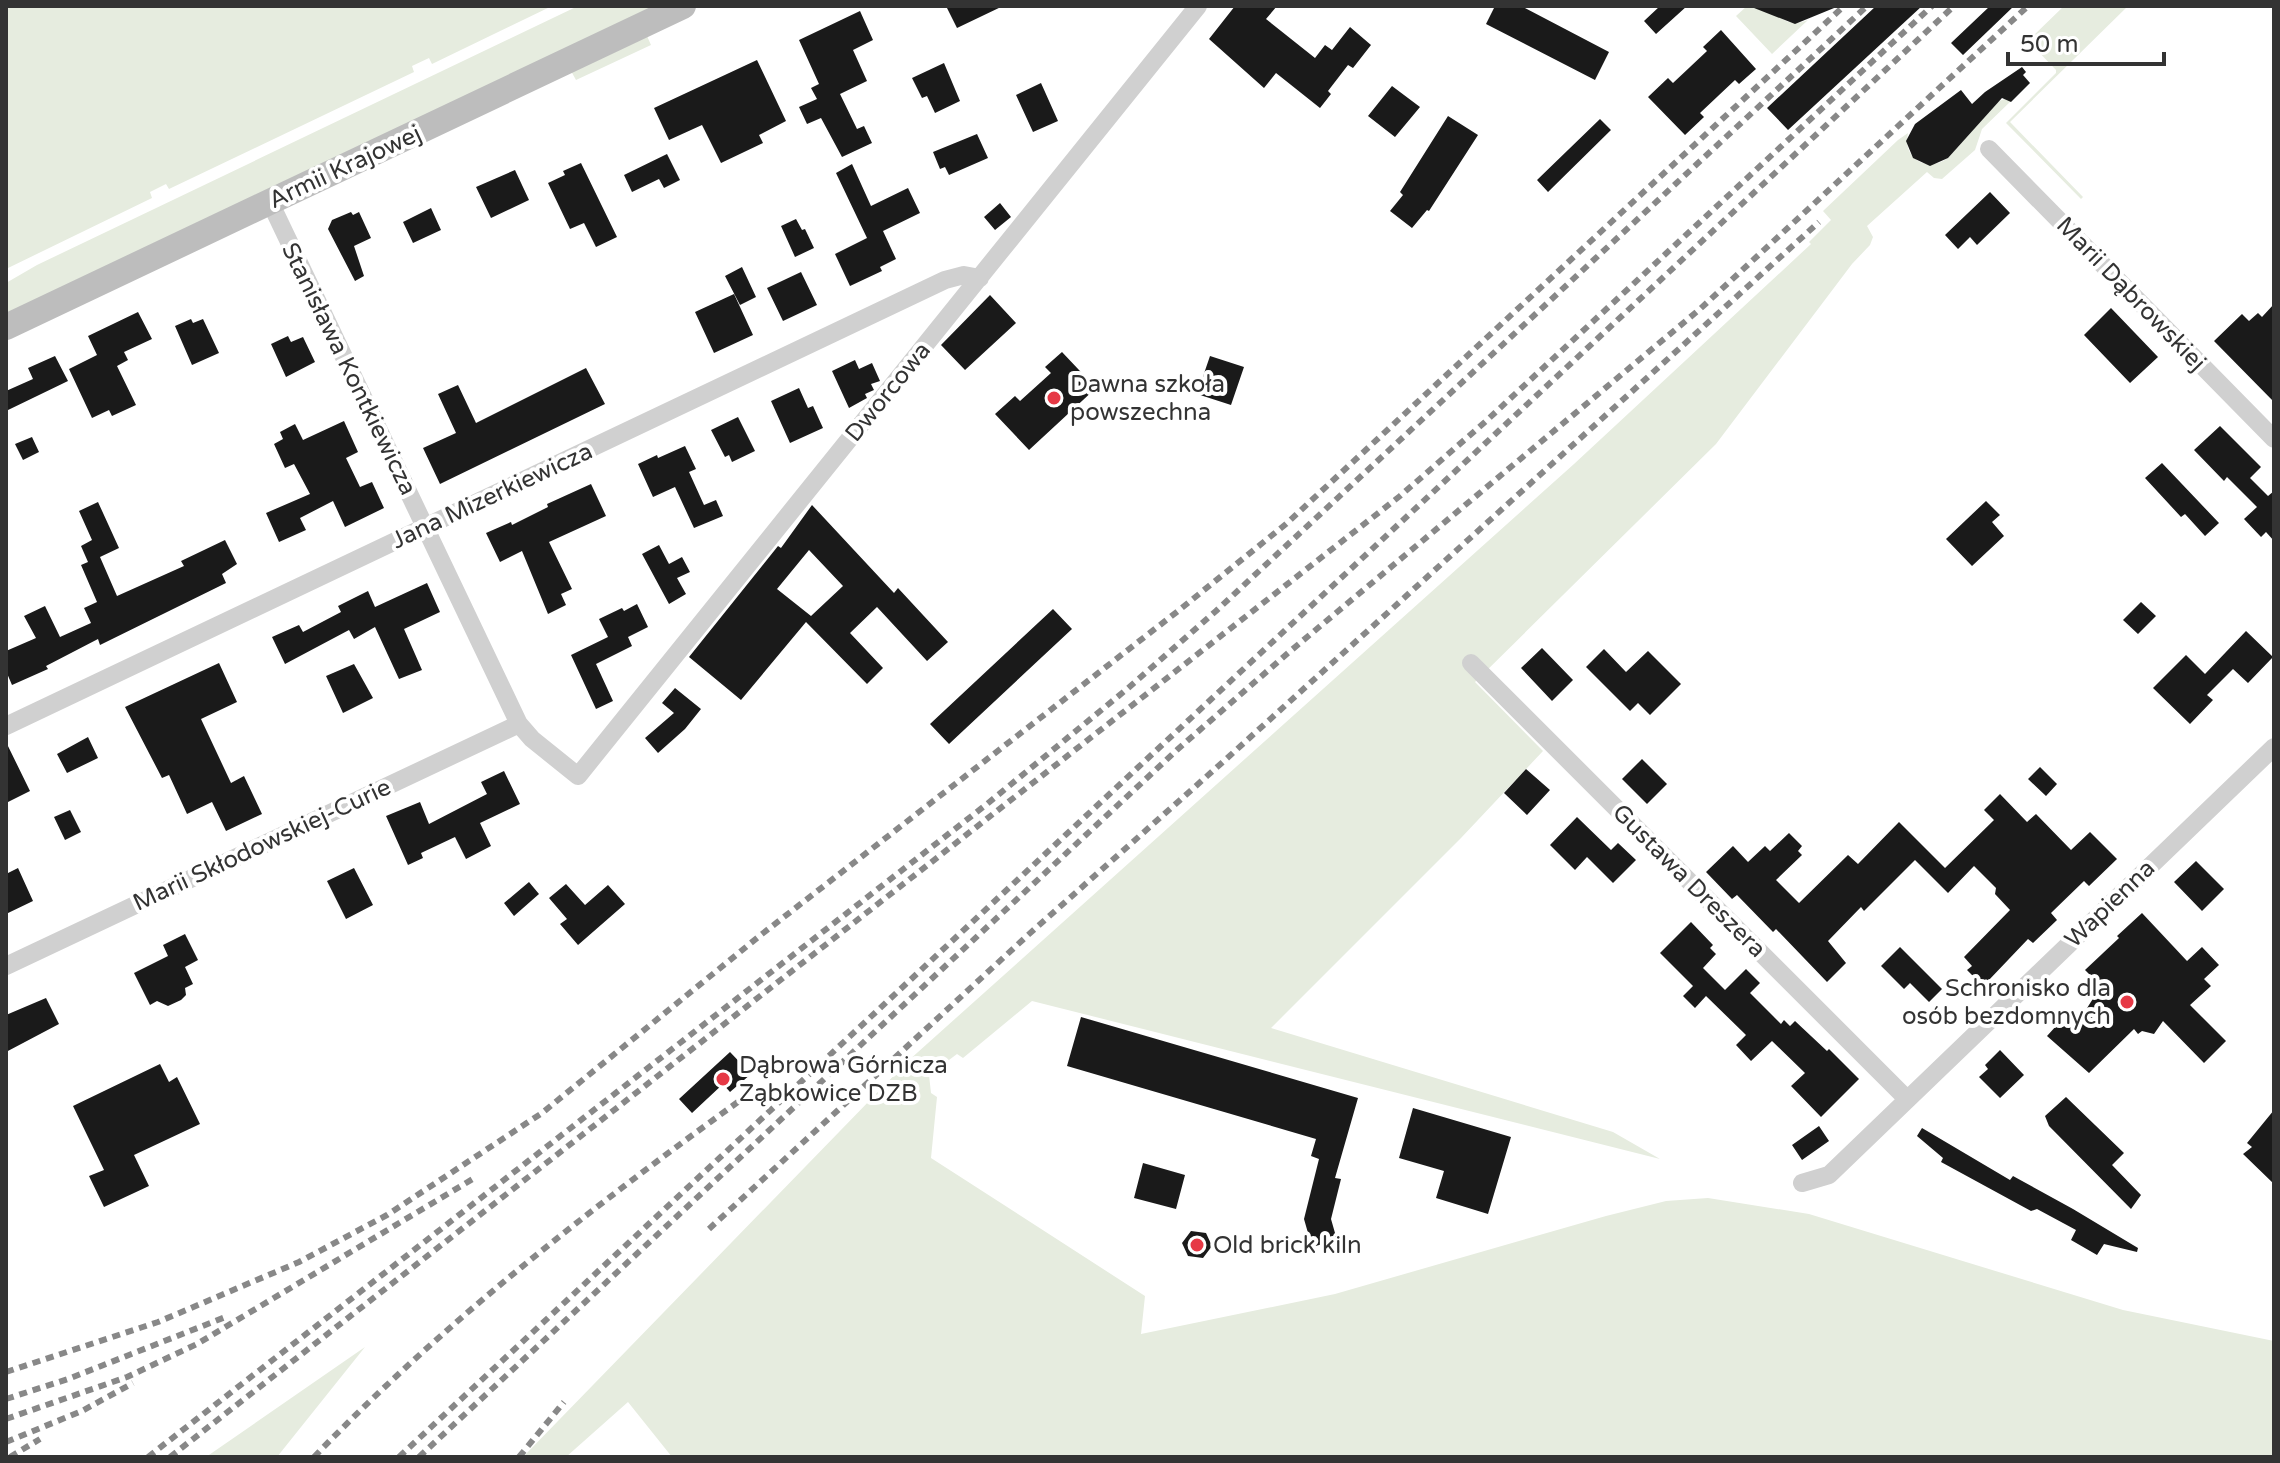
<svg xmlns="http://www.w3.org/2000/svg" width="2280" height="1463" font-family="'Varela Round',sans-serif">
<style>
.green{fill:#e6ecdf}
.building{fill:#1a1a1a;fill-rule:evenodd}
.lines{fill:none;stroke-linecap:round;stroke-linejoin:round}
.minor{stroke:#d0d0d0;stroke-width:18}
.secondary{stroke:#bdbdbd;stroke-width:26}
.rail{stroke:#888;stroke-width:6;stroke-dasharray:8 6;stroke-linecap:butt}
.poi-dot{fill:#e63946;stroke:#fff;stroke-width:3}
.labels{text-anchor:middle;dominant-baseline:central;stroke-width:8;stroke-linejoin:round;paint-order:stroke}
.street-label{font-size:24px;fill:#333;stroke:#fff}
.poi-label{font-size:24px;fill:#333;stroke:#fff;text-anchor:start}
</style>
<rect width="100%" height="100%" fill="#fff"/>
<path class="green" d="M6 6H552L432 64 429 58 412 66 414 72 169 189 166 184 150 192 152 198 6 269Z
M578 6H657L6 314V283L37 265Z
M1747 6H1772C1780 21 1791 27 1808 20L1772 54 1736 16Z
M2064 6H2128L2010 122 2083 197 2081 199 2006 123 2056 73V70L2032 45 2033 36Z
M647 36 651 45 576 80 571 71Z
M2005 99 2011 101 1982 129 1975 150 1942 179 1934 178 1927 172 1867 226 1873 237 1870 245 1852 264 1716 444 1475 682 1543 751 1461 838 1271 1028 1613 1132 1660 1159 1032 1001 963 1058 957 1054 929 1075 931 1093 937 1097 931 1158 1145 1296 1141 1334 1335 1294 1606 1216 1666 1201 1708 1198 1809 1214 2123 1310 2274 1341V1457H672L628 1402 566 1457H523L908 1061 1574 464 1811 244 1809 242 1831 220 1823 211 1898 140 1908 133C1902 159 1927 173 1948 158L1999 101Z
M365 1347 277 1457H206Z"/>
<path class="building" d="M946 6H1003L957 28Z
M1235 6H1277L1266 19 1315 58 1325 45 1332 50 1350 27 1371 45 1353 68 1348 65 1328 91 1331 94 1320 108 1276 73 1264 88 1209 39Z
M1495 6H1521L1609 52 1595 80 1486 24Z
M1660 6H1687L1656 34 1644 21Z
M1749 6H1839L1795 24Z
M1876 6H1922L1788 130 1767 108Z
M1990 6H2014L1963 55 1951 43Z
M860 11 873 40 853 50 867 81 840 94 857 129 864 126 872 143 842 157 821 118 807 124 799 107 817 99 811 88 819 84 799 40Z
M1721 30 1756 69 1739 84 1735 80 1700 113 1704 117 1685 135 1648 97 1668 78 1673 83 1707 51 1703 47Z
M757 60 786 121 759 135 763 143 721 163 702 125 669 140 654 108Z
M944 63 960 101 935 113 927 96 922 98 912 78Z
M2022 67 2026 72 2023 75 2030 83 2011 102 2002 98 1948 158 1930 166 1913 158 1906 141 1915 124 1961 90 1972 104 1985 92Z
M1041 83 1058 121 1033 132 1016 95Z
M1392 86 1420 107 1395 137 1368 116Z
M1448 116 1478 135 1429 211 1427 210 1412 228 1390 211 1403 195 1400 192Z
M1600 119 1611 130 1548 192 1537 180Z
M977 134 988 158 949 175 945 167 940 169 933 152Z
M667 154 680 180 664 188 659 179 632 192 624 175Z
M581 163 617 237 596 247 584 223 570 229 548 183 565 175 563 171Z
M852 164 871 206 908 188 920 213 883 231 896 259 880 267 882 271 850 286 835 254 867 238 836 173Z
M515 170 529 200 491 218 476 187Z
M1990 192 2010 213 1977 245 1970 237 1958 249 1945 235Z
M1000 203 1011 217 995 230 984 217Z
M431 208 441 230 413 243 403 222Z
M351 212 353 215 359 212 371 238 354 246 364 276 355 281 328 229 332 220Z
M796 219 802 230 805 229 814 248 795 257 781 226Z
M742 267 756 297 740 305 725 276Z
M801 272 817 305 783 321 767 288Z
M734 294 753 335 714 353 695 312Z
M990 295 1016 323 965 370 941 345Z
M2274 304V402L2214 341 2242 314 2249 321 2258 313 2262 317Z
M2111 308 2158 357 2130 383 2084 335Z
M138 312 152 339 124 352 128 360 117 366 136 405 112 416 109 410 92 418 69 369 97 355 88 336Z
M191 319 193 323 203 319 219 353 192 365 175 326Z
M288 336 291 342 303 337 315 362 286 377 271 344Z
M1062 352 1096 388 1029 450 995 414 1015 396 1020 401 1051 373 1045 367Z
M55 356 68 381 6 411V391L33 379 28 368Z
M1210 356 1244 367 1231 405 1197 394Z
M855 360 859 369 872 363 880 381 871 384 874 390 865 394 867 398 849 408 832 371Z
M586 368 605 404 440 484 423 448 456 433 438 394 458 385 476 423Z
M799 388 808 408 813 406 823 428 790 443 771 401Z
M738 417 755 451 732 462 729 455 725 457 711 430Z
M344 421 358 452 346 458 360 487 372 482 384 508 345 527 333 501 300 518 306 530 279 542 266 513 310 494 294 464 285 468 274 444 283 439 280 432 295 424 303 440Z
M2220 426 2261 467 2250 478 2268 496 2274 491V541L2266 532 2261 537 2244 519 2257 507 2227 477 2224 481 2194 450Z
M32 437 39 452 23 460 15 444Z
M685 446 696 469 689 472 704 505 716 500 723 516 694 528 675 487 653 497 638 464 657 455 658 458Z
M2162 463 2219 523 2205 536 2185 514 2181 517 2145 478Z
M591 484 606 516 549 542 572 589 561 594 566 605 548 614 522 551 500 562 486 533 511 522 512 525 548 507 547 504Z
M1986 501 2000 515 1992 522 2004 536 1972 566 1946 539Z
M98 502 119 548 100 557 117 596 184 566 181 561 225 540 237 564 222 574 226 583 100 645 98 639 46 666 48 669 12 685 6 671V651L36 638 24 616 45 606 60 637 91 623 84 608 97 602 81 565 88 562 81 546 92 540 79 511Z
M812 505 894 593 898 588 948 642 927 661 877 607 850 633 883 668 867 684 806 622 741 700 689 657 778 546 781 548ZM809 550 843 586 811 616 777 589Z
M659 545 669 564 682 557 690 572 677 578 686 594 669 604 642 554Z
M427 583 440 612 404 629 422 670 399 679 375 627 354 639 349 630 285 664 272 637 299 625 303 632 341 612 338 606 368 591 375 607Z
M2141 602 2156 616 2138 634 2123 620Z
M637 604 648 627 628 637 632 646 596 664 613 701 596 709 571 655 608 637 599 619 622 608 624 611Z
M1053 609 1072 629 949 744 930 724Z
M2246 631 2273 657 2248 683 2233 669 2207 695 2213 700 2190 724 2153 688 2186 655 2205 674Z
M1542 648 1573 680 1552 701 1521 668Z
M1604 649 1626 672 1648 651 1681 684 1650 715 1638 703 1630 711 1586 667Z
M219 663 237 702 201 719 231 783 244 776 262 814 226 831 212 802 187 814 169 775 162 778 125 707Z
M354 664 373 698 343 713 326 676Z
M675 688 701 709 685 729 658 753 645 738 674 713 662 703Z
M88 737 98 758 67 773 57 754Z
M6 742 30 791 6 803Z
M1642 759 1667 784 1647 804 1622 779Z
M2040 767 2057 784 2046 796 2028 779Z
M1526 769 1550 790 1527 815 1504 793Z
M504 771 520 804 480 823 491 846 466 859 455 837 421 853 423 858 408 865 386 816 420 802 429 824 487 794 481 782Z
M2000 794 2027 822 2036 814 2071 850 2090 832 2117 859 2089 886 2084 881 2051 913 2057 920 2033 943 2028 939 1988 981 1986 979 1981 984 1967 970 1972 966 1964 957 2010 910 1995 894 1996 888 1974 866 1948 893 1915 860 1864 911 1861 907 1828 941 1846 963 1827 982 1776 929 1773 932 1737 895 1732 899 1706 872 1733 846 1748 862 1765 846 1770 851 1789 833 1802 846 1798 851 1802 855 1776 880 1799 903 1848 855 1858 864 1899 822 1945 868 1994 820 1984 810Z
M70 810 81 832 65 840 54 817Z
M1577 817 1611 850 1618 843 1636 860 1613 883 1587 857 1575 870 1550 845Z
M2196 861 2224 889 2202 911 2174 882Z
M18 868 33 901 6 914V874Z
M354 868 373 905 346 919 327 881Z
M529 882 539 894 514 916 504 903Z
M566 884 585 905 608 885 625 904 578 945 560 924 567 919 549 898Z
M2142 913 2187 961 2202 947 2219 965 2204 979 2211 986 2190 1005 2226 1041 2204 1063 2163 1021 2154 1034 2142 1031 2138 1034 2134 1029 2089 1073 2047 1036 2057 1025 2063 1027 2078 1011 2082 1016 2101 986 2085 970 2119 938 2117 936Z
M1691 922 1713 945 1710 948 1716 954 1703 968 1725 990 1746 969 1760 983 1750 993 1781 1024 1784 1020 1790 1026 1795 1021 1827 1051 1829 1049 1859 1079 1821 1117 1791 1086 1805 1073 1772 1041 1751 1061 1736 1045 1746 1035 1706 996 1695 1008 1683 996 1693 986 1660 953Z
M185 934 198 960 185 967 193 984 185 988 186 995 181 1000 168 1006 157 1001 150 1005 134 973 168 956 163 945Z
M1900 947 1942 989 1929 1002 1910 983 1904 989 1881 966Z
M46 998 59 1024 6 1052V1015Z
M1081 1017 1358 1098 1335 1178 1341 1179 1331 1219 1337 1240 1312 1247 1304 1219 1319 1159 1311 1156 1316 1139 1067 1066Z
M2000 1050 2024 1075 2000 1098 1979 1077 1988 1069 1985 1065Z
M730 1052 751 1074 730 1092 723 1084 692 1113 679 1099Z
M160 1064 169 1082 177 1077 200 1124 134 1155 149 1186 104 1207 89 1176 104 1170 73 1106Z
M2066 1097 2124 1153 2112 1165 2141 1195 2131 1209 2049 1126 2045 1116Z
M1413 1108 1511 1137 1488 1214 1436 1198 1444 1171 1399 1158Z
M2274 1110V1184L2243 1154 2252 1147 2247 1143Z
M1819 1126 1829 1141 1802 1160 1792 1145Z
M1922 1128 2010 1180 2013 1176 2073 1209 2138 1248 2137 1252 2104 1244 2097 1255 2071 1240 2076 1230 2037 1209 2031 1211 1941 1162 1943 1158 1917 1136Z
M1143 1163 1185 1175 1176 1209 1134 1198Z
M1191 1231 1206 1233 1212 1246 1203 1258 1188 1256 1182 1243Z"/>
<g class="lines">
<path class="minor" d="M1989 149 2274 439
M270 202 519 724 532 739 578 776 1198 6
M1471 663 1907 1099
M6 726 945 280 964 275 980 278
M6 966 519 724
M1802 1183 1829 1175 2274 747"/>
<path class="secondary" d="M6 327 683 6"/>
<path class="rail" d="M709 1229 1028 935 1224 761 1819 222
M6 1372 158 1322 299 1262 387 1215 542 1113 762 934 1178 611 1286 524 1844 6
M6 1399 68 1379 228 1316
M6 1419 127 1377 197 1344 476 1177
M6 1442 82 1411 133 1383
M10 1457 40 1439
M148 1457 987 804 1127 689 1216 611 1867 6
M170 1457 1400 496 1485 422 1932 6
M314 1457C444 1322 591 1208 742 1099
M399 1457 1954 6
M419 1457 1178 749 1288 653 1700 309 2028 6
M519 1457 564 1402"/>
</g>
<g class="poi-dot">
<circle cx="1054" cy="398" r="8"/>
<circle cx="2127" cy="1002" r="8"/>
<circle cx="723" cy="1079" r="8"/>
<circle cx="1197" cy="1245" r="8"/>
</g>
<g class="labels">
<g class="street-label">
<text transform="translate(345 167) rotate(-25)">Armii Krajowej</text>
<text transform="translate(2131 294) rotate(46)">Marii Dąbrowskiej</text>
<text transform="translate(349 369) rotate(64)">Stanisława Kontkiewicza</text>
<text transform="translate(888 392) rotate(-51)">Dworcowa</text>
<text transform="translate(492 496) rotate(-25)">Jana Mizerkiewicza</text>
<text transform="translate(262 845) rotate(-25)">Marii Skłodowskiej-Curie</text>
<text transform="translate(1689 881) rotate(45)">Gustawa Dreszera</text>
<text transform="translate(2110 904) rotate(-44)">Wapienna</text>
</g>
<g class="poi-label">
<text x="1070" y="384">Dawna szkoła<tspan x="1070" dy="28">powszechna</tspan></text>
<text x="2111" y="988" text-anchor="end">Schronisko dla<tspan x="2111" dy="28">osób bezdomnych</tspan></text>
<text x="739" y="1065">Dąbrowa Górnicza<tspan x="739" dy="28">Ząbkowice DZB</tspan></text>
<text x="1213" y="1245">Old brick kiln</text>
</g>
</g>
<rect width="2280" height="1463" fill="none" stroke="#333333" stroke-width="16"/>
<path d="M2008 52v12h156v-12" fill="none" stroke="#333333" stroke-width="4"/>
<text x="2020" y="52" font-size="24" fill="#333333" stroke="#ffffff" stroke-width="6" paint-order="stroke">50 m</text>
</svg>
